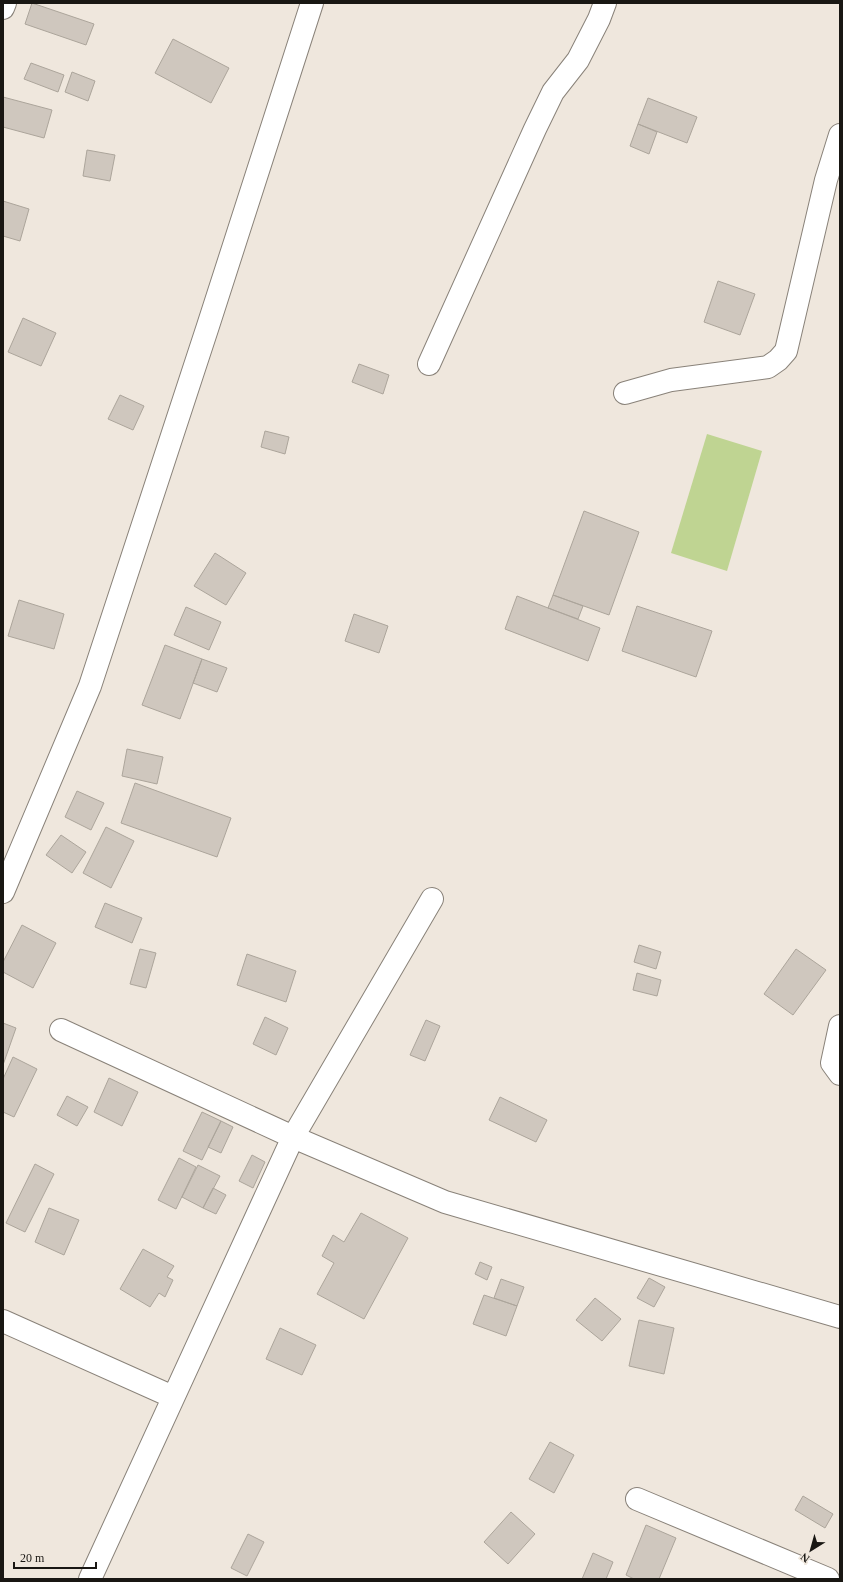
<svg xmlns="http://www.w3.org/2000/svg" width="843" height="1582" font-family="Georgia,serif">
<style>
.garden{fill:#bfd492}
.building{fill:#cfc7be;stroke:#aca59b}
.lines{fill:none;stroke-linecap:round;stroke-linejoin:round}
.minor-casing{stroke:#898279;stroke-width:24}
.minor{stroke:#fff;stroke-width:22}
</style>
<rect width="100%" height="100%" fill="#efe7dd"/>
<path class="garden" d="M707 434 762 451 727 571 671 553Z"/>
<path class="building" d="M32 3 94 24 86 45 25 24Z
M173 39 229 68 211 103 155 73Z
M31 63 64 75 58 92 24 79Z
M72 72 95 81 88 101 65 92Z
M3 97 52 110 44 138 3 127Z
M648 98 697 117 687 143 638 124Z
M638 124 657 132 649 154 630 146Z
M87 150 115 155 110 181 83 176Z
M3 201 29 209 20 241 3 236Z
M718 281 755 294 740 335 704 322Z
M23 318 56 333 41 366 8 352Z
M359 364 389 375 383 394 352 382Z
M120 395 144 406 133 430 108 419Z
M265 431 289 437 285 454 261 447Z
M584 511 639 532 609 615 553 595Z
M215 553 246 573 226 605 194 586Z
M553 595 583 606 578 619 548 608Z
M517 596 600 628 588 661 505 629Z
M19 600 64 614 54 649 8 636Z
M637 606 712 631 696 677 622 651Z
M186 607 221 622 209 650 174 635Z
M354 614 388 626 379 653 345 641Z
M165 645 202 659 180 719 142 705Z
M202 659 227 668 217 692 193 683Z
M127 749 163 757 157 784 122 776Z
M135 783 231 818 217 857 121 823Z
M77 791 104 803 91 830 65 817Z
M106 827 134 841 111 888 83 873Z
M61 835 86 852 72 873 46 855Z
M105 903 142 918 132 943 95 927Z
M22 925 56 943 33 988 3 972V962Z
M639 945 661 952 656 969 634 962Z
M140 949 156 953 146 988 130 984Z
M796 949 826 970 793 1015 764 994Z
M247 954 296 971 286 1002 237 985Z
M637 973 661 980 657 996 633 990Z
M265 1017 288 1028 276 1055 253 1044Z
M426 1020 440 1026 425 1061 410 1055Z
M3 1023 16 1028 3 1065Z
M13 1057 37 1069 14 1117 3 1112V1079Z
M109 1078 138 1092 122 1126 94 1112Z
M67 1096 88 1107 77 1126 57 1115Z
M500 1097 547 1120 536 1142 489 1120Z
M202 1112 221 1121 202 1160 183 1151Z
M221 1121 233 1127 221 1153 208 1147Z
M252 1155 265 1162 253 1188 239 1181Z
M179 1158 196 1167 176 1209 158 1200Z
M35 1164 54 1174 25 1232 6 1223Z
M198 1165 220 1176 203 1208 182 1197Z
M213 1188 226 1195 216 1214 203 1208Z
M49 1208 79 1220 64 1255 35 1242Z
M361 1213 408 1238 364 1319 317 1294 334 1263 322 1256 333 1235 344 1242Z
M143 1249 174 1266 167 1277 173 1280 165 1297 159 1293 150 1307 120 1289Z
M480 1262 492 1267 487 1280 475 1274Z
M649 1278 665 1287 654 1307 637 1298Z
M501 1279 524 1287 517 1306 494 1298Z
M484 1295 517 1306 506 1336 473 1324Z
M595 1298 621 1319 602 1341 576 1320Z
M639 1320 674 1328 664 1374 629 1366Z
M280 1328 316 1345 302 1375 266 1359Z
M550 1442 574 1455 554 1493 529 1479Z
M803 1496 833 1514 825 1528 795 1510Z
M511 1512 535 1534 508 1564 484 1542Z
M646 1525 676 1538 659 1579H634L626 1575Z
M248 1534 264 1542 247 1576 231 1568Z
M593 1553 613 1562 606 1579H582Z"/>
<g class="lines">
<defs>
<path id="minor" d="M3 8 5 3
M429 364 535 129 553 92 578 60 599 19 605 3
M625 393 671 380 768 367 778 360 786 351 826 180 840 135
M3 892 90 686 208 326 312 3
M840 1026 832 1063 840 1074
M61 1030 293 1137 445 1202 840 1317
M3 1321 173 1397
M637 1499 828 1579
M90 1579 293 1137 432 899"/>
</defs>
<use href="#minor" class="minor-casing"/>
<use href="#minor" class="minor"/>
</g>
<rect width="843" height="1582" fill="none" stroke="#191713" stroke-width="8"/>
<g transform="translate(811 1550) rotate(217)" stroke="#efe7dd" stroke-width="3" paint-order="stroke">
<path d="M0-3L7 15L0 10L-7 15Z" fill="#191713"/>
<text y="-6" font-size="11" font-weight="bold" text-anchor="middle" fill="#191713">N</text>
</g>
<path d="M14 1562v6h82v-6" fill="none" stroke="#191713" stroke-width="2"/>
<text x="20" y="1562" font-size="12" fill="#191713" stroke="#efe7dd" stroke-width="3" paint-order="stroke">20 m</text>
</svg>
